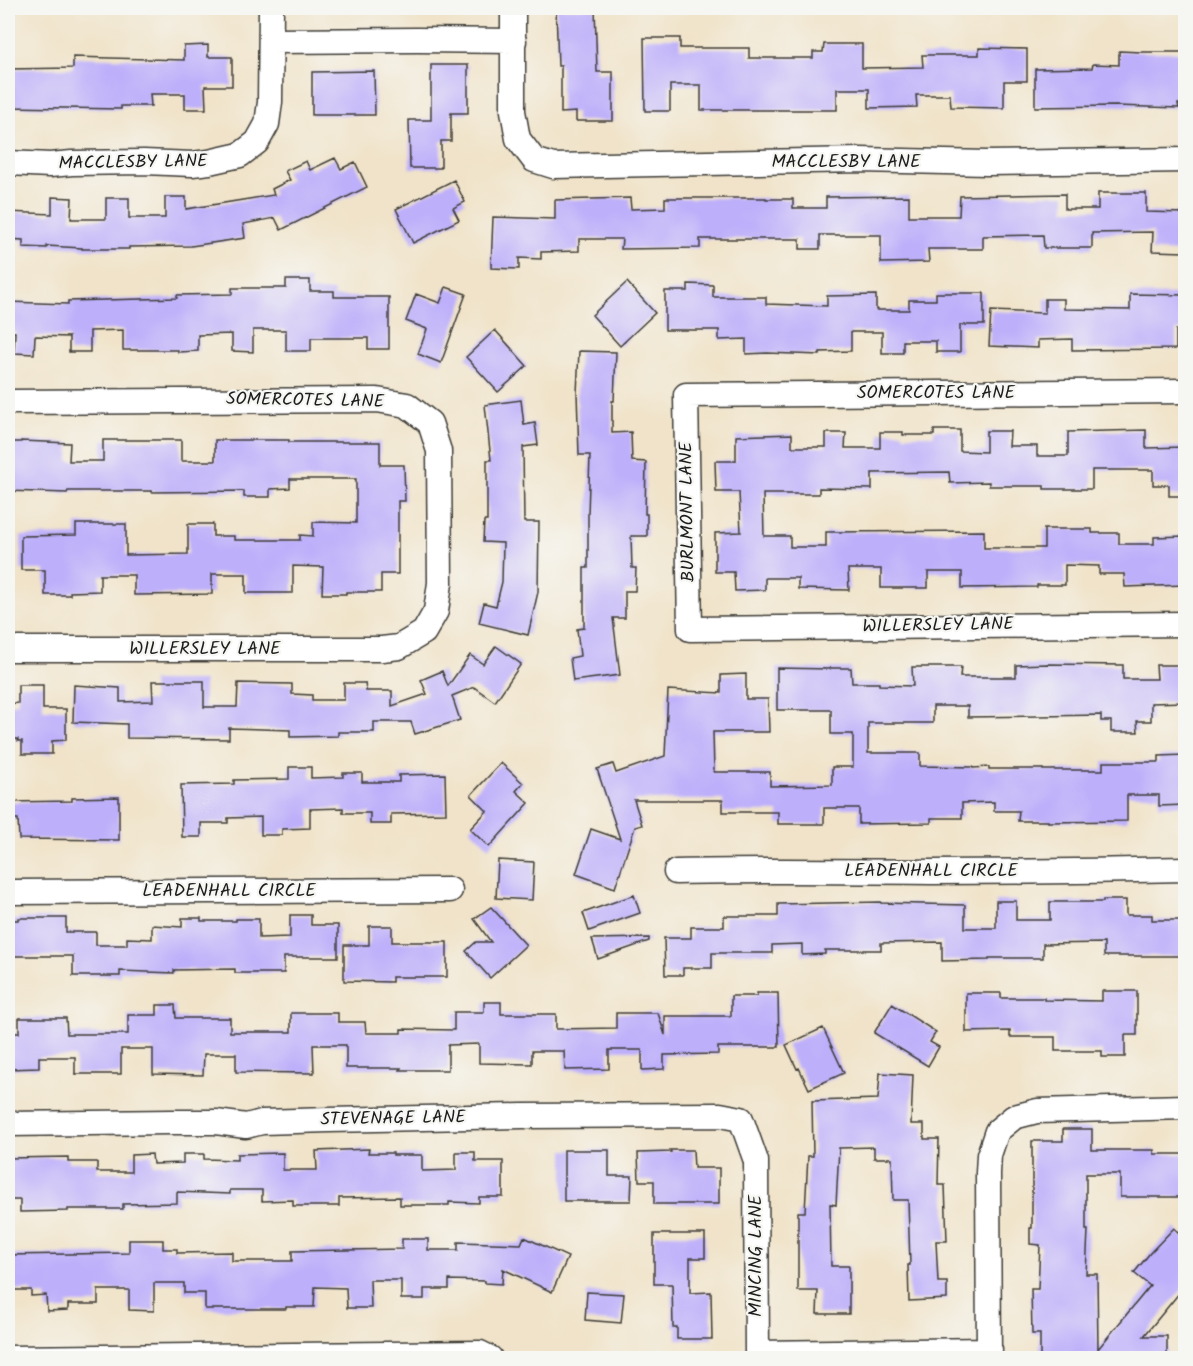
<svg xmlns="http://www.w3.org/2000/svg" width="1193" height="1366" font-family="Kalam,sans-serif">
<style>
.building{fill:#bdaffa}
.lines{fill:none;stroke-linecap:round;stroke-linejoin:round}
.minor-casing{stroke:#3c3a36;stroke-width:27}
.minor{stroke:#fff;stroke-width:24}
.labels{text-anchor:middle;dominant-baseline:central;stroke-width:4.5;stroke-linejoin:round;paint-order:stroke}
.street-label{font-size:18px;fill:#1c1c1c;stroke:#f6f6f2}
</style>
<rect width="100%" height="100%" fill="#f6f6f2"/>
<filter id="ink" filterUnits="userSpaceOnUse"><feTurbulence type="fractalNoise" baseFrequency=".0167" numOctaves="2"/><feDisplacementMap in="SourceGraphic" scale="12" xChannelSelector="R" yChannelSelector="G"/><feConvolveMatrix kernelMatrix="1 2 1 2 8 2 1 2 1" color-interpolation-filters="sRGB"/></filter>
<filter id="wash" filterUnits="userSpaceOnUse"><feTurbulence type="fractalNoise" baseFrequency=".008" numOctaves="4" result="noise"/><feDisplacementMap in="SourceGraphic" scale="24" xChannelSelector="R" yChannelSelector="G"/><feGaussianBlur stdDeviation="1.35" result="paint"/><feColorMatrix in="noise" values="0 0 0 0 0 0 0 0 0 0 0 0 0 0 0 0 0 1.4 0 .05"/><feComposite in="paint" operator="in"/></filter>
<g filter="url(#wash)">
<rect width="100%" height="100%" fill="#f0e3c9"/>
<g id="blocks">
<path class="building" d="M556 8H595L597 72H613V121H576V112L561 113V66H558Z
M644 38H680V48H749V58H813V52H823L824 44H862V68L923 67 922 55H979V48L1027 49V81H1004V108L951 107 950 95H916L917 107 869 108V89H837V110H701V85H670V111H645Z
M208 45V57H232V86H205L206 109H185V94H150L151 106H121V109L8 107V69L73 68V57L184 60V46Z
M1119 51 1141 52H1185V104H1178L1179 108 1116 106 1035 107V69L1092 68 1093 64 1119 65Z
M431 65H468V113H451V141H441V168H410L409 120H431Z
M374 71 375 115H312V72Z
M335 158 341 169 355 162 367 187 281 230 275 218 243 224 245 238 191 246 129 247V249H82V248L47 246V248L23 247V240L8 239V212L52 214V197L72 198 71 219H106V198H129V218H165V197H186V209L274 195 272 189 290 180 285 171 306 161 310 170Z
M454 180 465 202 453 208 459 220 413 243 396 209Z
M1098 193H1146V212L1185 213V252L1152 251 1153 232 1092 233V248H1044L1043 235 983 236V249H928L929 262 881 263V235H820V249H800V239H700V248L621 249 622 239H579V251L541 252V259L519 258V269L491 268 493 217 555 219V200L630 198 631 209 665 208V198H766V199H793V208H826V197L909 196V216H959L960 196 1065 194V209H1098Z
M286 280H310V291H334V297H389V349H368V338H311V351H286V330H253V352L232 351V334L198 335V351L178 352V350H123V330L90 331V352H69V337L35 336 34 354 14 353 15 332H8V302L68 304V301L177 298V295L232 294V288H286Z
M627 282 655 313 620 346 592 315Z
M688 284 713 285V297H766V304L827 306V296L876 295V310H909V300H936V293H984V325H960V352H936V341H903V353H882V332H851V351L820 352V355L767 353 746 354V339L719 340V330H665V291H688Z
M446 287 466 294 441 363 418 354 427 329 406 321 416 294 440 303Z
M1130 294 1185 295V330H1176V349L1072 350V339L1038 340V348L989 346 991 311 1045 313V299H1064V309L1130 310Z
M495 330 527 366 498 392 466 357Z
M579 351 616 352 614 401H612V433L631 432 632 461 646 462 645 514H647V536H631L632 568H636L635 591H625V618H613L620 675 573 681 570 658 580 656 577 629 584 628V568H588V514L590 455H579L577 393Z
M521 400 524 425 535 423 538 445 523 447 524 522H539L538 592 528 635 479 623 484 603 496 606 502 582 503 543 483 542 484 521H487V460H491L485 405Z
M934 430H960V451L986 452V431H1010L1009 446H1037V456H1068V432L1146 430V448L1185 447 1184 496H1169V485H1153V470H1092V489H1044V486H989V482L950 483 949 472 872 473V489L819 488V494H763L764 536H790V547H826V532L984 531V548H1044V529H1092V533H1119V544H1154V537L1185 536V585L1125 587 1124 574H1099V566L1065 565V585H1037V587L962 588V572H928V588H881V569H848L849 590 798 589V578H765V590L735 591 734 572H715V533L741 532 739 492H716L715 461H736V436L792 434V447H826V433H846L845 448H880V432H903V435H934Z
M103 440H181V461H215V440H289V442H380V465H404L405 501H398V574H381V592H346V594H322L323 567 293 566V593H246V574H212V594L134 595V575H100V591L70 592V595H45V570H21V536L76 535V524H126V555L188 554V524H213V536H234V540H300V535L313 536V522L356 523V479H290V488L270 489V497H244V491L152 492V491H68L67 493 8 491V442H21V441L70 443 69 461H103Z
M496 646 521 664 495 702 474 687 452 696 460 720 415 734 411 722H374V732H338V736L290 737V730L229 728V739L127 738V724L73 722 74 685 120 688V702L153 701 152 681H204V707H237L238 683 292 684V694L312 695V700H344V683H365L366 691H392V706L427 694 421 680 442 671 448 686 470 655 483 664Z
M1047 664 1123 665V679H1157L1156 665H1185V702L1151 703V721H1137L1138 732H1111V721H1101V715L968 717V706H933V723H868V753H920V766L973 767V768L989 767V769H1043V770H1103V762H1159V756L1185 755V805L1159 806V795H1127V821L1048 822V821H1018L1019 811H994V802L962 803V818H931V823L859 824V808H824V824H778V812H723V800H634L642 825 635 827 615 888 576 874 591 829 620 839 597 769 613 764 616 773 665 756 668 690 721 693V675L746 674V699H768L769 732H713L714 772H770V786L832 785V767H853V734H831V710H777V668L830 669V668H851L852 683H879V685L913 686 912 667H961L960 677H1016V665Z
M18 685H43V709H66V740L52 741V754H22V741H18V739H8V704L18 703Z
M501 763 523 783 516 791 529 803 489 847 470 829 487 811 471 795Z
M289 767H311V778L343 777V773H362V782H399V775L445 774 446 813 391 814V824H370V813H343V808L310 809V828L282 829V835H261V817L228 818V823H201V837H182L181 785 234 784V780L289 779Z
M119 797V840L19 839 18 819H8V802L72 801V798Z
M498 860 534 862 532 900 496 898Z
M634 895 640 913 589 931 583 913Z
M1103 900H1126V915H1152V920H1185V956H1104V943L1043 944V958H989V960L942 961V942L881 943V950H825V954L802 955V944L772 945V953H712V968H683V975H665L664 938H691V927H724V916H778V904L881 902V903L965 905V928H996V901H1016V920H1050V902H1103Z
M491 907 526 945 490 978 466 951 476 942H491L474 919Z
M290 915H311V925H338V957H284V973H235V969L174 970V973L120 971V976H73V956H8V920H18V918H66V932H96V945H127V938L152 939V925L182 927V918H201V921H236V919H259V938L290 937Z
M369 926H392V942H447V977H392V982L344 981V945H369Z
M649 938V941L598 959 592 939Z
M1102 991H1137V1035H1125V1057H1102V1051H1055V1037H1010V1031L966 1032V993H1001V998H1044V1000L1102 1001Z
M757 993H778L779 1047H718V1054L664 1055V1069L642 1070V1050H609V1069L565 1070 564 1051H532V1064L479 1063V1044L448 1045V1070H400L401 1068H346V1045H313L314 1073 236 1072V1054H204L203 1075 153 1074V1049H121V1074H75V1057H39V1068L8 1069V1033H19V1018H66L67 1034H128V1015H157V1005H175L176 1018H230V1032H291V1013H338V1022H365L366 1033H401V1029L454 1030V1012H484V1002H501V1014H556V1029L616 1028V1013H658L665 1035V1016H731V996H757Z
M892 1004 936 1032 930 1042 939 1047 928 1066 874 1033Z
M823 1028 844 1073 809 1089 799 1068 797 1069 786 1045Z
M880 1073 913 1075 911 1124H924V1139H939L938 1185H945L947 1241H936L938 1282H947V1299L909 1301 908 1265H910L908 1200H893L892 1158H874V1147L839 1148 836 1205 830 1204 831 1266H849V1314H817L818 1291H798V1212H805L808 1156H813L812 1101 878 1099Z
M1063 1129H1092V1150H1154V1154H1185V1197H1120V1174H1086V1230H1088L1086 1274H1097L1098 1349 1150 1286 1134 1273 1150 1253 1174 1228 1185 1239V1286L1144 1336H1167V1359L1040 1358V1334H1032L1031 1289H1038L1040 1245 1030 1244V1228H1032V1141H1063Z
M369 1149 368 1153H393V1155H422V1171L456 1170V1152H475V1161H503V1197H479V1203L449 1202V1205H400V1197L339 1198V1206H293V1200L262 1201V1190H230V1194L177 1192V1203L123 1204V1209H68V1211L20 1212V1200H8V1158L68 1157V1162H97V1172H131V1155L152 1154 153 1164 183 1163V1154H204V1159L237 1160V1154L283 1153V1170H317L316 1151Z
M564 1150H609V1176H632L631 1201H564Z
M670 1150H693L694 1168H719V1204H654V1181H639L638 1153 671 1152Z
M654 1234H705V1258H690V1293L711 1292 712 1339H677V1327H673L672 1284H654Z
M524 1237 568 1257 552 1292 503 1269 502 1284 485 1283V1281L449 1280V1289H424V1299H401V1280H370L371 1308H347L346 1288 315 1287 314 1307H286V1309H205V1293H184V1283H154V1311L129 1310V1290H98V1304H68V1310L47 1311 46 1295 31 1296V1290H8V1255L129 1253V1240H163V1249H177V1253L232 1252V1261H292V1251L402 1249V1239H428V1250H458V1242L521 1244Z
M587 1292 624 1294 621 1323 585 1320Z"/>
</g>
</g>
<g filter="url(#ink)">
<use href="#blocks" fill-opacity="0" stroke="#3c3a36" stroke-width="1.5"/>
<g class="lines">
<defs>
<path id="minor" d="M513 8V111L518 139 534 160 553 166 861 160 987 163 1186 160
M271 41 417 40 514 41
M8 163 50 165 72 163 144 162 192 164 209 162 240 155 257 142 267 124 270 102 271 8
M1186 391 686 395 690 629 1186 624
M8 402 377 400 407 405 430 423 439 451 440 583 436 611 424 632 399 647 382 649H8
M676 872C761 870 846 871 931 872 1016 872 1101 871 1186 869
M8 892 450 890
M8 1124 171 1122H216L246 1126 262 1122 329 1120 522 1116 720 1115 741 1119 756 1161 757 1358
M757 1353 990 1350
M8 1358 480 1353 490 1358
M989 1358 988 1173 989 1155 997 1131 1014 1117 1037 1111 1186 1107"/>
</defs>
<use href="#minor" class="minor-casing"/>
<use href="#minor" class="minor"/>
</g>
</g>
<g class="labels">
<g class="street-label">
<text x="846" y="162">MACCLESBY LANE</text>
<text transform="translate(133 163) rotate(-1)">MACCLESBY LANE</text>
<text x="936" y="393">SOMERCOTES LANE</text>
<text transform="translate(305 401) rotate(1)">SOMERCOTES LANE</text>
<text transform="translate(688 512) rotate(-91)">BURLMONT LANE</text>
<text transform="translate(938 626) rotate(-1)">WILLERSLEY LANE</text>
<text x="205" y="649">WILLERSLEY LANE</text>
<text x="931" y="871">LEADENHALL CIRCLE</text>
<text x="229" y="891">LEADENHALL CIRCLE</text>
<text transform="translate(393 1119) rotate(-1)">STEVENAGE LANE</text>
<text transform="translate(756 1256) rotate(-90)">MINCING LANE</text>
</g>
</g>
<rect width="1193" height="1366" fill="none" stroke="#f6f6f2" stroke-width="30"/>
</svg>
